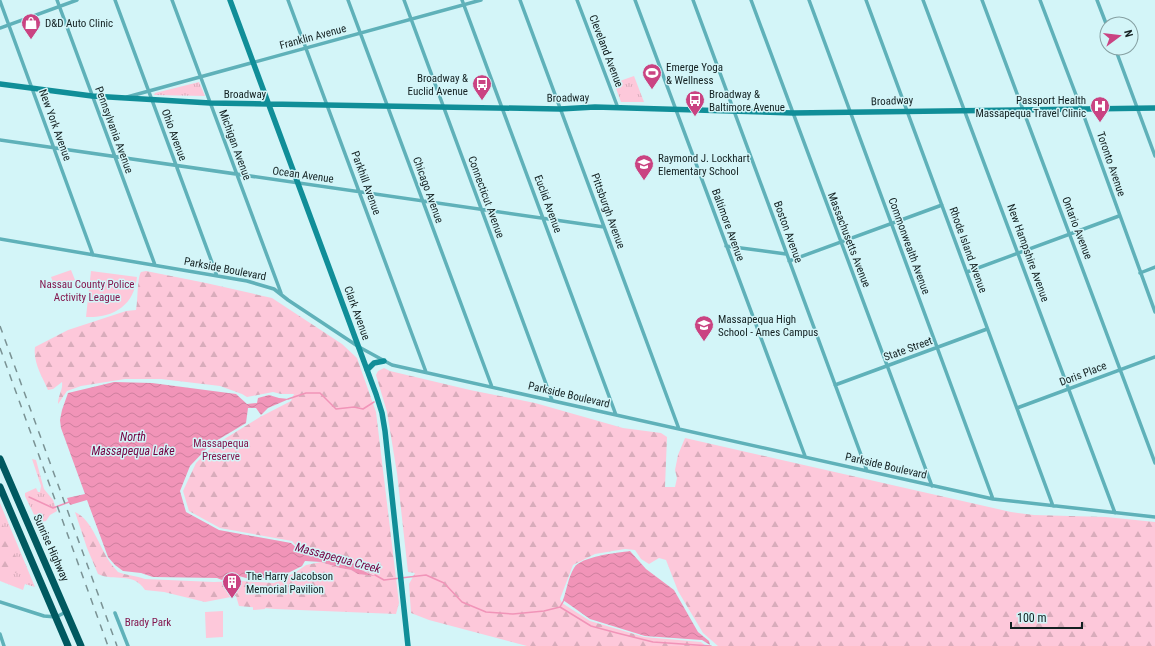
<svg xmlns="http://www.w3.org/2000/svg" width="1155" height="646" font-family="'Roboto Condensed',sans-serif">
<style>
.grass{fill:url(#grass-tufts)}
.forest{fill:url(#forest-firs)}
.garden{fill:#fdc8da}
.water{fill:url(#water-waves)}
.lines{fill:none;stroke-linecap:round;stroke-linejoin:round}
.stream{stroke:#f194b8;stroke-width:1.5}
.street{stroke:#5fb1b9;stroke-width:3.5}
.secondary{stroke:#108e98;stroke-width:5.5}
.highway{stroke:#005960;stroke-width:7}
.rail{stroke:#7a9294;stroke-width:1.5;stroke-dasharray:7 7;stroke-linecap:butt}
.labels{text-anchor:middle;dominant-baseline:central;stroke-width:3;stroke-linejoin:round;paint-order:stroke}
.poi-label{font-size:11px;fill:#132021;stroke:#d3f5f8;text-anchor:start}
.street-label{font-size:11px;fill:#132021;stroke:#d3f5f8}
.park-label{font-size:11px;fill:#84184f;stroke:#d3f5f8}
.water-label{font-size:12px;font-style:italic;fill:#740041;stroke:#d3f5f8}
</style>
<defs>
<pattern id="grass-tufts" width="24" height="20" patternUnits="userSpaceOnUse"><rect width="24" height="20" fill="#fdc8da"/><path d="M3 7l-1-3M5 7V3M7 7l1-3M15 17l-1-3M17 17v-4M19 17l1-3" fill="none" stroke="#d8acbb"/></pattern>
<pattern id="forest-firs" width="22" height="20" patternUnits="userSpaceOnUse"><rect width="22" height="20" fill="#fdc8da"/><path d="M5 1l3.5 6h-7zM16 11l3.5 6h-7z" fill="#d8acbb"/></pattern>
<pattern id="water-waves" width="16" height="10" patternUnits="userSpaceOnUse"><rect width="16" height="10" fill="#f194b8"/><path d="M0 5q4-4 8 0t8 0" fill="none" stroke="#ce7f9e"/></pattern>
</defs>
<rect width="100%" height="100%" fill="#d3f5f8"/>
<path class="grass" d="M634 76 644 102H621L614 83Z
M199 82 205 96 154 95 155 93Z
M32 459 36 460 44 489 53 500 57 511 50 515 46 521 41 522 37 521 25 496V493L36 488 38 492H40L41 486Z
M0 503 35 587 25 584 23 590 0 581Z"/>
<path class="forest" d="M146 271 206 283 272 298 342 344 357 358 376 412 399 603 396 614 275 609 239 606 236 596 205 602 164 592 145 590C133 571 114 582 98 574L87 548 75 512C93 520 100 550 112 565 114 567 116 570 118 572 125 575 137 576 145 579L214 582 241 581 274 583 296 572 306 565 321 562 340 568 351 570 359 574 374 575 359 569 353 563 344 564 315 557 307 551 300 550 292 541 220 528 189 511 183 491 196 463 213 446 260 417 291 401 294 394H281L273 392 247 397 242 394 220 386 161 379H125L81 386 67 391 58 404C58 395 63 391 62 382L53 389 48 390C42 376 33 363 35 347L68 330 126 311 136 310C138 301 137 278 141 272Z
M384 368 390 371 470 390 535 403 623 428 661 433 667 437 665 487H675L677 478 675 470 678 455 685 438 1011 512 1034 515 1106 517 1155 522V646H718L703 633 678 591 666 560 659 558 649 564 641 559 635 550 625 549 595 554 573 565 560 599 562 603 590 621 644 637 701 642 706 646H527L429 620 411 613 409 584 415 573 408 572 397 473 387 412 376 375 378 371Z
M0 518 20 567 16 573 0 571Z"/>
<path class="garden" d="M71 270 75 280 55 287 51 277Z
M91 271 137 277C134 306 113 318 86 317Z
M253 603H265V609L253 610Z
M223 611V637L206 638 205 612Z"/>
<path class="water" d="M114 382 152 383 236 394 247 404 257 403 258 398 269 395 279 398 289 399 268 408 261 415 256 408H248L246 423 211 444 190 466 180 491 186 512 219 530 291 543 304 554 307 552 315 557 344 564 353 563 359 569 375 576 358 574 351 570 340 568 321 562 305 561 302 566 280 577 250 579 235 575 222 580 217 578 153 577 141 573 123 571 115 565 108 557 87 500 70 505 67 498 85 494 61 428 60 420 62 410 68 393Z
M630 551 646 569 674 590 698 632 709 641 710 645 702 640 645 636 590 619 563 600C567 589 568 578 574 568 581 556 617 553 630 551Z"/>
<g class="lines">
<path class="stream" d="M288 399 306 393H320L336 409 354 407 363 409 374 402
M29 497 53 508 69 502
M375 575 384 580 426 575 444 583 462 602 486 612 513 614 544 611 560 607 591 626 617 633 653 642 711 646
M560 607 564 600"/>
<path class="street" d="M57 0 155 265
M115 0 217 276
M172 0 281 293
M288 0 426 372
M348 0 492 387
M404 0 552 400
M462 0 616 415
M520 0 679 429
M577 0 618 108
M635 0 805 456
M693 0 867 471
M751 0 932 486
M809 0 993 499
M866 0 1053 506
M923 0 1115 513
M982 0 1155 463
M1040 0 1081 108 1155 312
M1097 0 1107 26
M0 1 93 255
M0 28 77 0
M1115 48 1155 156
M127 97 481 0
M0 140 604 227
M0 239 247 281 274 289 288 300 359 347 392 365 993 499 1155 517
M726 246 786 254
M789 261 942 205
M967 272 1119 216
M1140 273 1155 267
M835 385 987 329
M1017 408 1155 357
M0 602 44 616 56 617 66 612
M115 613 128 646
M0 634 4 646"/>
<path class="secondary" d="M230 0 376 394 382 413 385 431 408 646
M0 84 92 96 210 103 560 109 595 107 793 113 1155 108
M367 370 374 363 384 361"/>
<path class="highway" d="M0 459 81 646
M0 487 68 646"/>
<path class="rail" d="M0 326 117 646
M0 348 108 646"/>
</g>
<defs>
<symbol id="shop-pin" viewBox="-11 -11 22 30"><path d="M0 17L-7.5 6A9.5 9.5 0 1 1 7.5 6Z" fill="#ca4382" stroke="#d3f5f8"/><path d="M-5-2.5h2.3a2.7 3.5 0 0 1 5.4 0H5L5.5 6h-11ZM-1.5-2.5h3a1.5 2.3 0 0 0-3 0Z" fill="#fff"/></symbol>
<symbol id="stadium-pin" viewBox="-11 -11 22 30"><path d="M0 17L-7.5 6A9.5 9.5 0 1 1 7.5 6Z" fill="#ca4382" stroke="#d3f5f8"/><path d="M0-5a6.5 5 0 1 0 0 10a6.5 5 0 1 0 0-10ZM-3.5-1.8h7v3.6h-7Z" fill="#fff"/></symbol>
<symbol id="bus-pin" viewBox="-11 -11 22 30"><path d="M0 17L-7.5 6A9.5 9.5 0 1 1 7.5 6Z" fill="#ca4382" stroke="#d3f5f8"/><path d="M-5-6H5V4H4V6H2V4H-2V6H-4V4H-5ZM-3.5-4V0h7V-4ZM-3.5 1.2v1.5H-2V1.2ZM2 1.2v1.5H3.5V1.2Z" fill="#fff"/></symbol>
<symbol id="hospital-pin" viewBox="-11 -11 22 30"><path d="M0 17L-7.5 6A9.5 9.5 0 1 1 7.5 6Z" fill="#ca4382" stroke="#d3f5f8"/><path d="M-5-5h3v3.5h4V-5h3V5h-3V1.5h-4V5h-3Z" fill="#fff"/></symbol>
<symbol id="school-pin" viewBox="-11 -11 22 30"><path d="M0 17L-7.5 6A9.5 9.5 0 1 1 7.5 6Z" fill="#ca4382" stroke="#d3f5f8"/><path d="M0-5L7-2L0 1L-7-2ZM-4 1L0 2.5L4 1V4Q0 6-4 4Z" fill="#fff"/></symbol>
<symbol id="building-pin" viewBox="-11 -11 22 30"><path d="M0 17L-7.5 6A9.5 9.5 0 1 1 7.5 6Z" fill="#ca4382" stroke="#d3f5f8"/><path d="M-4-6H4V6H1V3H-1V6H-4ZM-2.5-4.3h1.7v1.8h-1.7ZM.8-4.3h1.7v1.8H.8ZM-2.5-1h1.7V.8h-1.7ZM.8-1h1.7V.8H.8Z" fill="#fff"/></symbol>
</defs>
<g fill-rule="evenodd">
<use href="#shop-pin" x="20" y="12" width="22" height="30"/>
<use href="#stadium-pin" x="641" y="62" width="22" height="30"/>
<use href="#bus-pin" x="471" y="73" width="22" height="30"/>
<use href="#bus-pin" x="684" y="89" width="22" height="30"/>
<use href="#hospital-pin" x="1089" y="95" width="22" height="30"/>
<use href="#school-pin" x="633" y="153" width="22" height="30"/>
<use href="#school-pin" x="693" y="314" width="22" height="30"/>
<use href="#building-pin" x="221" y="571" width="22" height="30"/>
</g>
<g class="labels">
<g class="poi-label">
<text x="45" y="23">D&amp;D Auto Clinic</text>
<text x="666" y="67">Emerge Yoga<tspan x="666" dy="13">&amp; Wellness</tspan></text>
<text x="468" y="78" text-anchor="end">Broadway &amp;<tspan x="468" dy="13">Euclid Avenue</tspan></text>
<text x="709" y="94">Broadway &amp;<tspan x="709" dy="13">Baltimore Avenue</tspan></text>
<text x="1086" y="100" text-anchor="end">Passport Health<tspan x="1086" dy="13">Massapequa Travel Clinic</tspan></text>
<text x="658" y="158">Raymond J. Lockhart<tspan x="658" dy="13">Elementary School</tspan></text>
<text x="718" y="319">Massapequa High<tspan x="718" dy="13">School - Ames Campus</tspan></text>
<text x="246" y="576">The Harry Jacobson<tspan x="246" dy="13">Memorial Pavilion</tspan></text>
</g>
<g class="street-label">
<text transform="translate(313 37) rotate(-15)">Franklin Avenue</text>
<text transform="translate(606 51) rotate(69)">Cleveland Avenue</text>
<text x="245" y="94">Broadway</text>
<text transform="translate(568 98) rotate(-1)">Broadway</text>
<text transform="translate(892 101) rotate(-2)">Broadway</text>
<text transform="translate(55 125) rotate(70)">New York Avenue</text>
<text transform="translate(114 130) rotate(70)">Pennsylvania Avenue</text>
<text transform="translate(174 135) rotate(70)">Ohio Avenue</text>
<text transform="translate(235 145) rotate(70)">Michigan Avenue</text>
<text transform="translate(1111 164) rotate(71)">Toronto Avenue</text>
<text transform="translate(303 175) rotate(8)">Ocean Avenue</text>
<text transform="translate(366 183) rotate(70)">Parkhill Avenue</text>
<text transform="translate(428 190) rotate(70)">Chicago Avenue</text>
<text transform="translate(486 197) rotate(70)">Connecticut Avenue</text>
<text transform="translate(548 204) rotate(70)">Euclid Avenue</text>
<text transform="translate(608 211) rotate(70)">Pittsburgh Avenue</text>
<text transform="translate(728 225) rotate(70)">Baltimore Avenue</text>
<text transform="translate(1077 228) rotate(69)">Ontario Avenue</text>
<text transform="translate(788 232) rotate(70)">Boston Avenue</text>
<text transform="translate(849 240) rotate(69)">Massachusetts Avenue</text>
<text transform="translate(909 246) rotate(70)">Commonwealth Avenue</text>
<text transform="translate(968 250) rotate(70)">Rhode Island Avenue</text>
<text transform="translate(1028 253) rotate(70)">New Hampshire Avenue</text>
<text transform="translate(225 269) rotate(11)">Parkside Boulevard</text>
<text transform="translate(357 313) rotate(70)">Clark Avenue</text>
<text transform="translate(908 349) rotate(-20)">State Street</text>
<text transform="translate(1083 374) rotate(-21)">Doris Place</text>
<text transform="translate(569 395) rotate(13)">Parkside Boulevard</text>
<text transform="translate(886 466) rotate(13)">Parkside Boulevard</text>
<text transform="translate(51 548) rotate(66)">Sunrise Highway</text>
</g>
<g class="park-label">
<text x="87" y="284">Nassau County Police<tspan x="87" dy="13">Activity League</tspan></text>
<text x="221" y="443">Massapequa<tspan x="221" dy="13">Preserve</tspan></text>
<text x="148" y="622">Brady Park</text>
</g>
<g class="water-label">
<text x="133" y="437">North<tspan x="133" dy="14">Massapequa Lake</tspan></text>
<text transform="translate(338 558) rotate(15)">Massapequa Creek</text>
</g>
</g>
<g transform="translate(1119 36) rotate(75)"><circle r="19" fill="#d3f5f8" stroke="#86a0a2"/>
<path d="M0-3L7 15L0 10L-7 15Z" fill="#ca4382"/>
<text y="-6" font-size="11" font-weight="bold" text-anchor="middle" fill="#132021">N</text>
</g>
<path d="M1011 622v6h71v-6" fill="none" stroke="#132021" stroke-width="2"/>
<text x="1017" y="622" font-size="12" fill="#132021" stroke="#d3f5f8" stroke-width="3" paint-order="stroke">100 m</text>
</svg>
